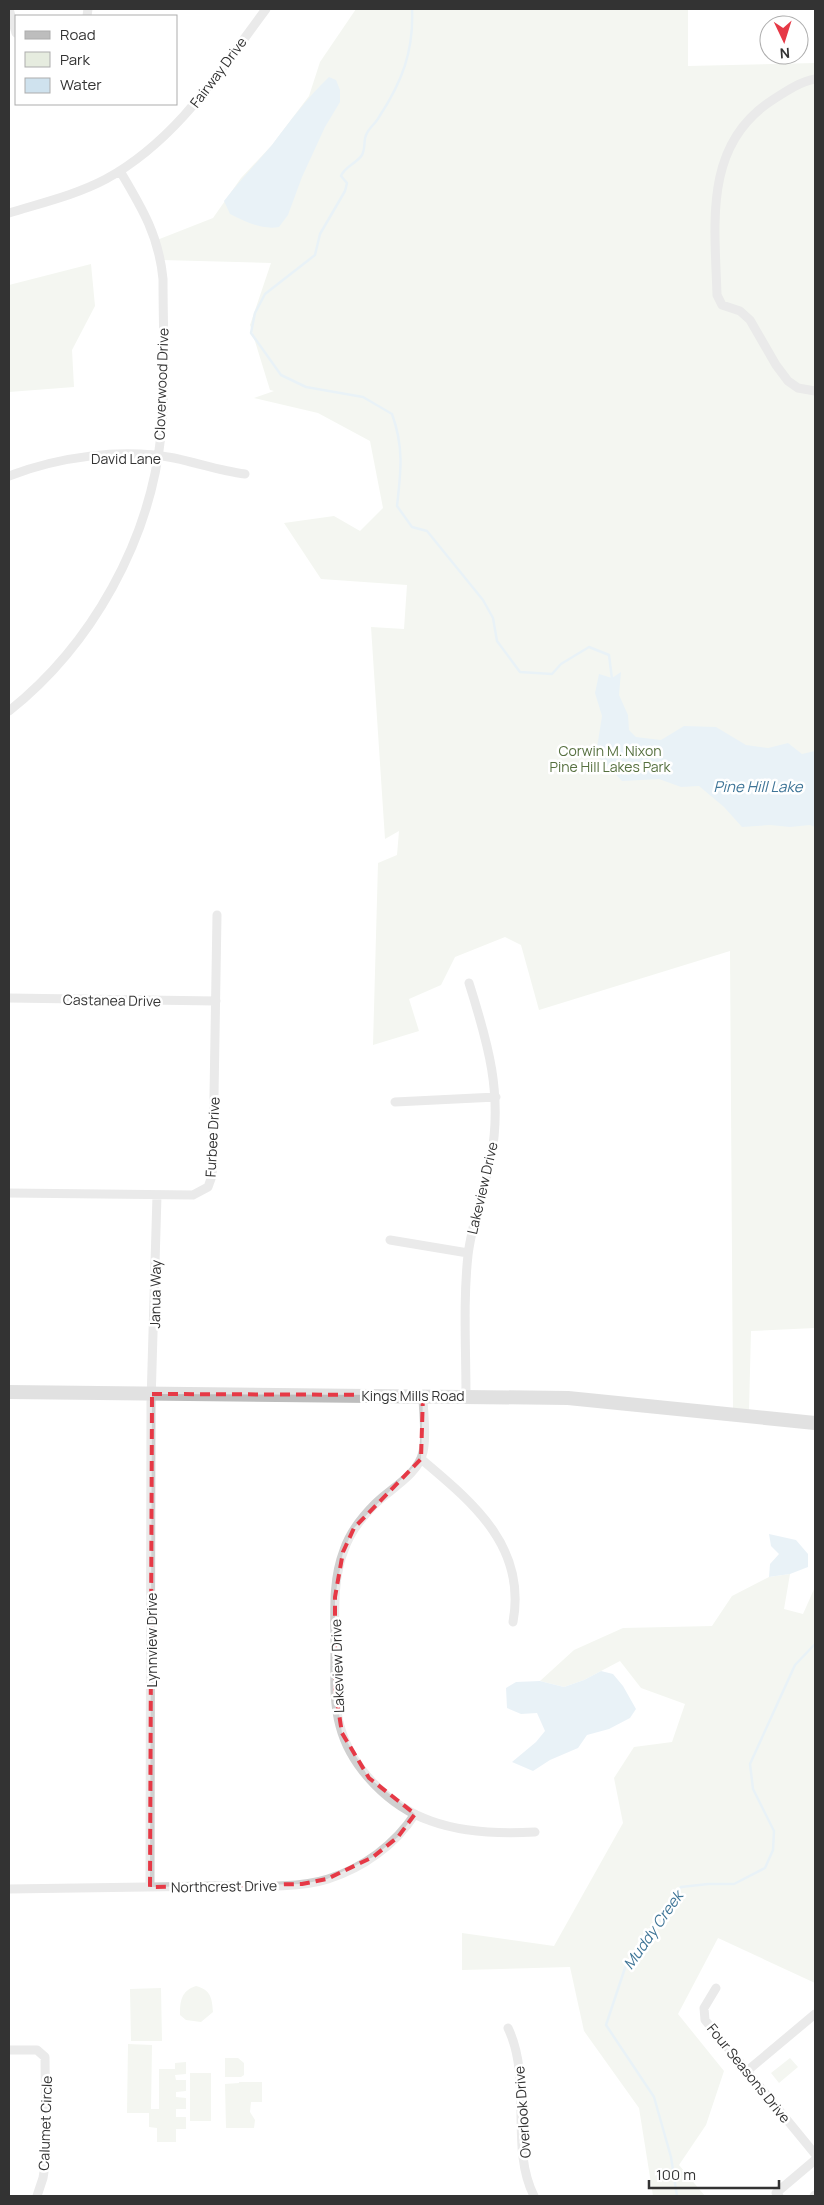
<svg xmlns="http://www.w3.org/2000/svg" width="824" height="2205" font-family="Manrope,sans-serif">
<style>
.green{fill:#e6ecdf}
.water{fill:#cfe2ee}
.lines{fill:none;stroke-linecap:round;stroke-linejoin:round}
.stream{stroke:#cfe2ee;stroke-width:2.5}
.street{stroke:#d0d0d0;stroke-width:9}
.secondary{stroke:#bdbdbd;stroke-width:14}
.marked{fill:none;stroke:#e63946;stroke-width:4;stroke-dasharray:10 6;stroke-linejoin:round}
.labels{text-anchor:middle;dominant-baseline:central;stroke-width:5;stroke-linejoin:round;paint-order:stroke}
.street-label{font-size:14px;fill:#333;stroke:#fff}
.park-label{font-size:14px;fill:#56703f;stroke:#fff}
.water-label{font-size:15px;font-style:italic;fill:#3f7597;stroke:#fff}
</style>
<rect width="100%" height="100%" fill="#fff"/>
<path class="green" d="M356 9H688V66L815 63V1328L751 1331 749 1410 733 1409 730 951 539 1010 521 945 505 937 455 957 441 985 409 999 419 1031 373 1045 378 863 397 855 399 831 385 839 371 627 404 629 407 585 321 579 284 523 334 516 360 531 383 508 370 441 318 413 254 398 274 391 270 390 250 325 271 263 161 260 157 240 213 218 241 178 272 145 309 96 320 62Z
M91 264 95 306 72 350 74 387 9 392V285Z
M790 1574 784 1609 803 1614 815 1587V1983L718 1938 678 2014 724 2071 706 2125 679 2165 705 2196H653L639 2108 584 2031 570 1967 462 1970V1933L554 1946 623 1823 614 1778 634 1747 672 1742 685 1704 641 1688 620 1661 584 1680 564 1687 540 1681 574 1650 623 1628 712 1626 732 1596 769 1577Z
M196 1986C211 1990 212 1998 213 2012L201 2022 186 2020 180 2015C180 2001 181 1991 196 1986Z
M161 1988 162 2041H131L130 1989Z
M128 2044 152 2045 151 2109H159V2069H175V2063L186 2062V2074L175 2075 176 2080H186V2091L176 2092V2097L186 2098V2109H176V2117H186V2129H176V2142H157V2128L149 2127V2113H127Z
M225 2058H238L244 2063V2075L241 2077H225Z
M790 2058 798 2067 779 2083 771 2073Z
M190 2073H211V2121H190Z
M239 2082H262V2102H251L250 2112 255 2120 254 2128H226L225 2084 239 2083Z"/>
<path class="water" d="M329 77 336 80 340 90V102L325 127 302 177 288 215 279 227C262 230 246 222 230 214L224 201C239 181 256 164 272 145 290 121 307 98 329 77Z
M621 672 619 695 628 715 629 730 636 737 661 740 684 726 716 727 746 745 768 748 788 743 802 754 815 751V827L810 825 790 827 770 825 742 827 724 807 699 786 681 787 659 779 622 781 596 754 602 716 595 693 599 674 612 678Z
M769 1534 796 1540 808 1554V1567L790 1574 769 1577 770 1564 779 1554 771 1546Z
M601 1671 613 1674 623 1686 636 1709 630 1718 609 1729 587 1735 578 1748 550 1760 533 1771 512 1762 536 1742 545 1731 537 1713 521 1714 507 1708 506 1688 516 1682 540 1681 564 1687 584 1680Z"/>
<g class="lines">
<path class="stream" d="M412 9C414 51 402 82 379 117 376 123 370 127 367 133 363 139 366 147 362 155 356 164 345 166 341 176L347 183 345 191 320 234 315 255 265 294 255 313 251 333 281 375 306 387 363 397 392 414C404 447 401 471 397 506L412 527 427 531 483 600 493 618 497 641 520 672 552 674 561 664 589 647 609 655 612 679
M677 2196 671 2157 654 2097 606 2025 625 1968 657 1925 681 1887 708 1884H734L765 1868 773 1850 774 1831 753 1789 750 1764 795 1665 815 1644"/>
<path class="street" d="M9 9 16 33
M87 16 88 9
M815 79C799 82 785 92 771 101 703 146 715 225 717 295L722 305 740 311 750 320 776 365 788 381 798 388 815 391
M9 213C41 203 76 195 106 179 177 140 219 72 266 9
M9 476C58 457 121 448 174 458 198 463 221 471 245 474
M9 711C92 645 150 541 161 435 166 383 163 331 163 279 159 236 142 208 120 171
M9 998 216 1001
M395 1102 496 1097
M9 1193 193 1195 208 1187 212 1176 213 1156 217 915
M390 1240 468 1253
M423 1395C423 1413 427 1435 423 1452 418 1475 391 1488 375 1504 362 1517 350 1532 344 1550 332 1581 335 1615 335 1647 335 1673 333 1701 340 1726 351 1768 390 1807 431 1821 464 1833 500 1834 535 1832
M466 1396C466 1349 463 1301 468 1255 472 1222 484 1191 491 1158 503 1094 488 1043 469 983
M421 1459C472 1502 527 1546 513 1622
M150 1887 151 1402 157 1195
M9 1889C77 1888 146 1887 215 1886 248 1886 297 1889 328 1879 363 1868 395 1845 415 1814
M716 1988 704 2008 705 2020 815 2154
M508 2028C533 2080 509 2147 534 2196
M9 2050H37L45 2057 46 2159 43 2178 37 2196
M747 2071 815 2014
M779 2196 776 2193 815 2160
M814 2196 815 2195"/>
<path class="secondary" d="M9 1392 568 1398 815 1423"/>
</g>
<path d="M0 0H824V2205H0ZM152 1394 423 1395 421 1459 354 1528 343 1552 335 1597V1688L342 1733 369 1778 415 1814 398 1837 373 1857 327 1879 302 1884 150 1887Z" fill="#fff" fill-opacity=".55" fill-rule="evenodd"/>
<path class="marked" d="M152 1394 423 1395 421 1459 354 1528 343 1552 335 1597V1688L342 1733 369 1778 415 1814 398 1837 373 1857 327 1879 302 1884 150 1887Z"/>
<g class="labels">
<g class="street-label">
<text transform="translate(218 72) rotate(-53)">Fairway Drive</text>
<text transform="translate(161 384) rotate(-88)">Cloverwood Drive</text>
<text x="126" y="458">David Lane</text>
<text transform="translate(112 1000) rotate(1)">Castanea Drive</text>
<text transform="translate(212 1137) rotate(-87)">Furbee Drive</text>
<text transform="translate(482 1188) rotate(-77)">Lakeview Drive</text>
<text transform="translate(155 1294) rotate(-89)">Janua Way</text>
<text x="413" y="1395">Kings Mills Road</text>
<text transform="translate(151 1640) rotate(-90)">Lynnview Drive</text>
<text transform="translate(337 1666) rotate(-92)">Lakeview Drive</text>
<text transform="translate(224 1886) rotate(-1)">Northcrest Drive</text>
<text transform="translate(749 2073) rotate(51)">Four Seasons Drive</text>
<text transform="translate(522 2112) rotate(-94)">Overlook Drive</text>
<text transform="translate(45 2123) rotate(-88)">Calumet Circle</text>
</g>
<g class="park-label">
<text x="610" y="750">Corwin M. Nixon<tspan x="610" dy="16">Pine Hill Lakes Park</tspan></text>
</g>
<g class="water-label">
<text x="758" y="786">Pine Hill Lake</text>
<text transform="translate(653 1930) rotate(-55)">Muddy Creek</text>
</g>
</g>
<rect width="824" height="2205" fill="none" stroke="#333333" stroke-width="20"/>
<rect x="15" y="15" width="162" height="90" fill="#ffffff" stroke="#adadad"/>
<rect x="25" y="31" width="25" height="8" fill="#bdbdbd" stroke="#adadad"/>
<text x="60" y="40" font-size="15" fill="#333333">Road</text>
<rect x="25" y="52" width="25" height="15" fill="#e6ecdf" stroke="#adadad"/>
<text x="60" y="65" font-size="15" fill="#333333">Park</text>
<rect x="25" y="78" width="25" height="15" fill="#cfe2ee" stroke="#adadad"/>
<text x="60" y="90" font-size="15" fill="#333333">Water</text>
<g transform="translate(784 40) rotate(176)"><circle r="24" fill="#ffffff" stroke="#adadad"/>
<path d="M0-4L9 19L0 12L-9 19Z" fill="#e63946"/>
<text y="-8" font-size="14" font-weight="bold" text-anchor="middle" fill="#333333">N</text>
</g>
<path d="M649 2180v8h130v-8" fill="none" stroke="#333333" stroke-width="2.5"/>
<text x="656" y="2180" font-size="15" fill="#333333" stroke="#ffffff" stroke-width="4" paint-order="stroke">100 m</text>
</svg>
